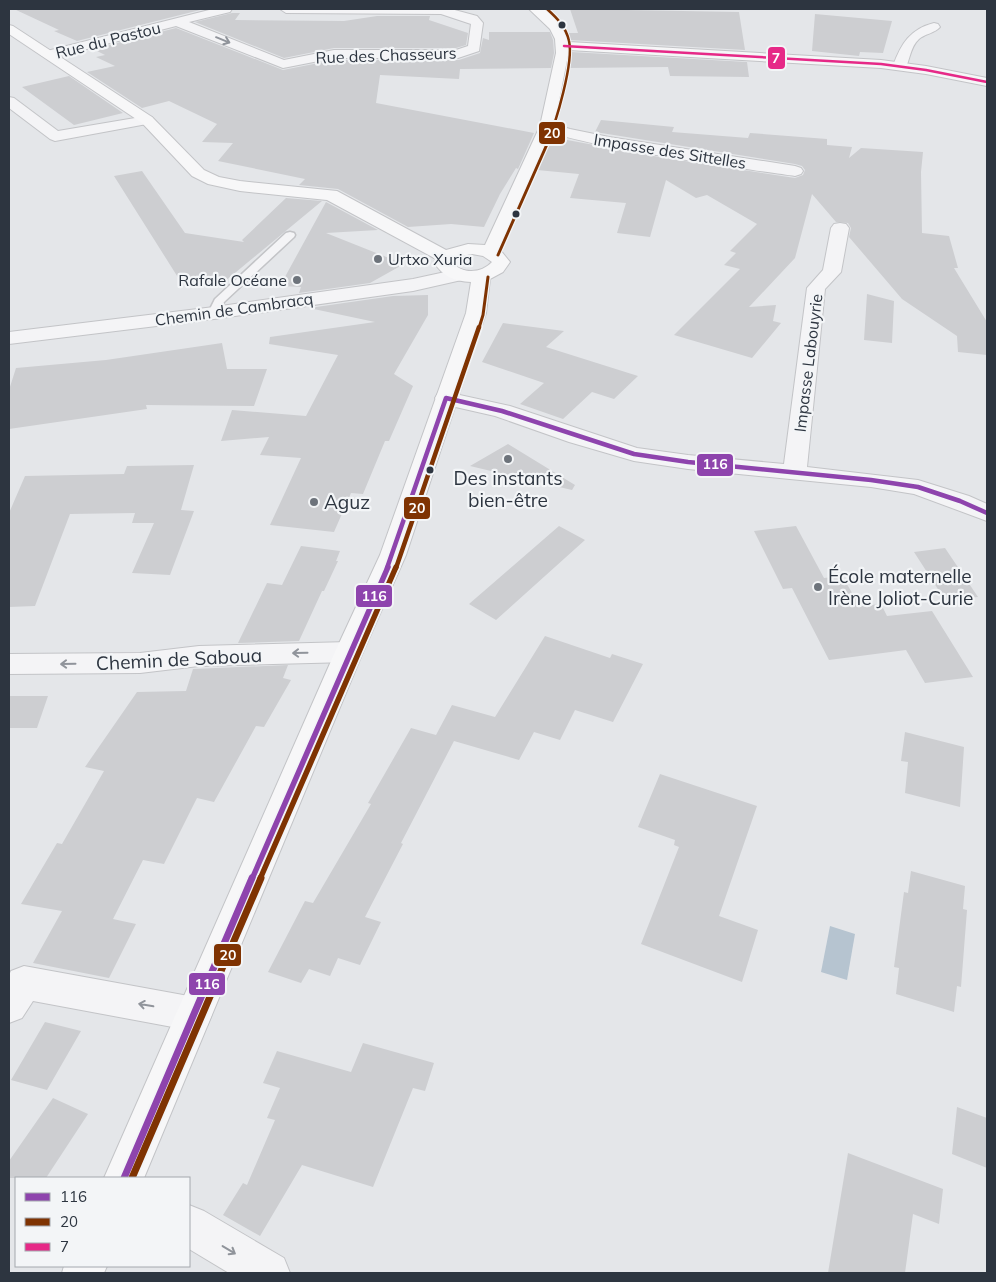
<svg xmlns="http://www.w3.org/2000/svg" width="996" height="1282" font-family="Mulish,sans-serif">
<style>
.water{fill:#b6c4d0}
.building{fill:#cdced1}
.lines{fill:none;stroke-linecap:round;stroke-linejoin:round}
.lane-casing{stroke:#c3c4c7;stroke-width:3}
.street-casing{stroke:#c3c4c7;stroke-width:2}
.secondary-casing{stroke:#c3c4c7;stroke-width:2}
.lane{fill:#f4f4f6;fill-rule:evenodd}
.street{fill:#f4f4f6;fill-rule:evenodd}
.secondary{fill:#f7f7f8;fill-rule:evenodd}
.bus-1-far2-casing{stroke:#f3f5f7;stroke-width:8}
.bus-1-far1-casing{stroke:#f3f5f7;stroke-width:9}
.bus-1-casing{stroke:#f3f5f7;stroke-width:11}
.bus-2-far4-casing{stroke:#f3f5f7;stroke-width:4.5}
.bus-2-far3-casing{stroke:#f3f5f7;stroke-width:5.5}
.bus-2-far2-casing{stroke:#f3f5f7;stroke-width:8}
.bus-2-far1-casing{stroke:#f3f5f7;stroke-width:9}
.bus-2-casing{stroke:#f3f5f7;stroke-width:11}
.bus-3-casing{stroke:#f3f5f7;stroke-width:4.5}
.bus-1-far2{stroke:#8e44ad;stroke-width:4.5}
.bus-1-far1{stroke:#8e44ad;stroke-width:5.5}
.bus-1{stroke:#8e44ad;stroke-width:7}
.bus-2-far4{stroke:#7f3302;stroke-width:2.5}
.bus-2-far3{stroke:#7f3302;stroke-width:3}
.bus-2-far2{stroke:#7f3302;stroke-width:4.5}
.bus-2-far1{stroke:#7f3302;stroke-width:5.5}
.bus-2{stroke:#7f3302;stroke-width:7}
.bus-3{stroke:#e62987;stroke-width:2.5}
.oneway{stroke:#90949b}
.bus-dot{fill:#2d3540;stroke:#f3f5f7;stroke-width:2}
.poi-dot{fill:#6d737b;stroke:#f3f5f7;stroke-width:2}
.labels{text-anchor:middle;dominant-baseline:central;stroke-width:4.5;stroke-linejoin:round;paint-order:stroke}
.far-street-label{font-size:16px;fill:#2d3540;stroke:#f3f5f7}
.far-poi-label{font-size:16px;fill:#2d3540;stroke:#f3f5f7;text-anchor:start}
.poi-label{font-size:19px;fill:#2d3540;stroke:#f3f5f7;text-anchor:start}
.street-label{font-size:19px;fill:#2d3540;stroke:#f3f5f7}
.line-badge{stroke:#f3f5f7;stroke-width:2}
.badge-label{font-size:14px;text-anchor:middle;font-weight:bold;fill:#fff}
</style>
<rect width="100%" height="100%" fill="#e4e6e9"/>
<path class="water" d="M830 926 855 934 847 980 821 972Z"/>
<path class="building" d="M14 9H204L77 41 54 31 59 30Z
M570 9 739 12 745 50 570 40 567 33H578Z
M232 13H240L235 20 344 21 377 16H430L429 20 468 33 466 45 456 48H334L284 58 195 22Z
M815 14 892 21 883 53 860 52 859 56 812 51Z
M176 28 283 70 334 60H459L480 53 483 38 489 40V32H550L553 40 554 53 551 68 460 69 459 79 380 75 376 103 534 133 518 169 516 168 500 194 484 227 451 224 408 227 338 189 299 185 305 179 218 161 233 143 202 142 217 124 169 101 142 108 87 72 115 66 96 57 105 55 93 49Z
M571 52 747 62 749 77 670 76 668 67 567 68Z
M69 76 123 113 74 125 22 87Z
M601 120 674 127 672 132 748 138 750 133 827 139V145L852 147 849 158 861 148 923 152 921 172 922 233 949 236 958 268H954L987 322V355L958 352 957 336 902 299 849 237 851 228 848 223 836 222 812 194 795 258 749 307 776 305 773 321 781 323 752 358 674 335 740 269 724 265 736 253 730 251 757 224 707 195 696 198 666 180 650 237 617 233 626 203 570 198 579 174 537 170 551 137 659 157 795 178 803 175 805 170 802 166 795 164 595 132Z
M142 171 185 233 244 242 242 240 286 198 322 201 218 287 179 279 114 176Z
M326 202 378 230 326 233 404 264 370 283 299 293 301 287 280 286Z
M867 294 894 301 892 343 864 340Z
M428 295V315L394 374 413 386 389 441H385L363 494 351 493 334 532 270 525 301 458 260 455 269 437 221 441 232 410 306 416 338 355 269 344 270 337 375 322 309 308 393 296Z
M503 323 564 331 546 347 638 376 614 399 592 392 563 419 520 404 544 383 482 362Z
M222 343 227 369H267L254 406 146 405 147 409 9 429V390L16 368 106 360Z
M508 444 575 485 572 490 470 466Z
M194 465 181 510 194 511 170 575 132 573 154 523H132L135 513 70 514 35 606 9 607V513L25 476 124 474 127 466Z
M559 526 585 540 496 620 469 604Z
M796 526 824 578 842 576 860 606 881 604 887 616 932 611 973 677 925 683 906 650 829 660 792 588 783 589 754 531Z
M301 546 340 551 336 561H338L324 591H322L299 641 238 643 267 583 282 585Z
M945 548 978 597 945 600 914 552Z
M545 636 610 658 612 654 643 664 613 722 575 710 560 740 534 732 519 760 454 741 401 843 403 844 365 917 381 922 360 965 338 958 330 976 309 969 301 983 268 972 305 901 313 903 371 804 368 803 411 728 436 735 452 705 495 717Z
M288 665 283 678 291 680 264 727 256 726 214 802 197 798 164 864 143 860 113 919 136 924 109 978 33 963 62 911 21 904 57 843 62 844 104 771 85 767 137 692 186 691 193 669Z
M9 696H48L37 728H9Z
M905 732 964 747 960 807 905 793 908 762 901 761Z
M660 774 757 806 719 916 758 930 742 982 641 944 679 847 674 845 675 840 638 827Z
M911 871 965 886 963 909 967 910 961 987 957 986 954 1012 896 994 899 968 894 967 904 892 908 893Z
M45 1022 81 1031 47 1090 11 1080Z
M363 1043 434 1063 425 1091 413 1088 373 1187 302 1165 260 1236 223 1215 243 1183 247 1185 275 1120 267 1118 280 1088 263 1083 277 1051 351 1072Z
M53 1098 88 1114 46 1178H9V1161Z
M957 1107 987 1118V1168L952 1154Z
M848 1153 943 1189 939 1224 913 1214 905 1273H828Z"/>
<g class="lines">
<defs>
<path id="lane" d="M290 232 294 233 295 235 294 237 224 302 218 315H210L208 313 215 299 286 233Z"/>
<path id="street" d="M213 9H232L230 12 189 22 284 60 334 50H456L468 46 471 24 441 14 286 13 280 9H451L477 16 483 23 479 51 458 58H334L283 68 176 26 48 59 41 55 43 52Z
M934 23 938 24 940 27C935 33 925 34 919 39 910 47 910 60 905 69H895L893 66C901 44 910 29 934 23Z
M9 97 14 98 58 131 147 116 152 117 154 120 152 123 147 124 55 141 50 139 9 108Z
M547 122 570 129 609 137 795 166 801 168 803 171 801 174 795 176C761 171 551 143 540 126L542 123Z
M840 223 846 224 849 228 841 272 825 289 807 467 918 480 969 496 987 504V521L914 494 871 487 688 469 634 461 569 442 495 416 438 403 435 398 438 393 446 392 510 406 637 448 688 455 784 464 807 288 823 270 831 228 834 224Z
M459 269 466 271 468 275 466 279 413 291 214 319 9 344V332L214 307 413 279Z
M349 642 359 645 363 652 359 659 349 662 199 666 140 673 9 674V654L140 653 199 646Z
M24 966 194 997 207 1002 212 1014 207 1026 194 1031 33 1001 22 1018 9 1023V975L11 971Z
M189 1205 204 1211 284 1258 290 1273H229L189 1249Z"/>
<path id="secondary" d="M529 9C533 9 538 8 541 9 554 11 566 31 569 42L881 60 926 66 987 78V86L926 74 881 68 569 50 554 126 501 251 510 262 503 272 490 279 486 313 406 555 363 652 144 1178H104L335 652 380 555 466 313 471 282C454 281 443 277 434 262L436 259 327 200 240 191 208 184 192 176 142 123 9 34V25L13 26 152 117 204 170 219 177 240 181 337 191 446 250 468 244 485 245 540 126 556 53 555 39 550 29ZM472 254 483 256 492 262C482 273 462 275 452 262L462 256Z
M64 1266H107L104 1273H62Z"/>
</defs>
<use href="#lane" class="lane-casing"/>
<use href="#street" class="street-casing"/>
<use href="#secondary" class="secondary-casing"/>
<use href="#lane" class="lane"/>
<use href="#street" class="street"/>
<use href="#secondary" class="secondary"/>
<defs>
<path id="bus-1-far2" d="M446 398 502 411 634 454 688 462 871 480 918 487 960 501 987 513
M387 568 446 398"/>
<path id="bus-1-far1" d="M252 879 388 567"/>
<path id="bus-1" d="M124 1178 252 878"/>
<path id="bus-2-far4" d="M547 9C557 18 566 27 569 41 574 62 556 123 547 143"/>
<path id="bus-2-far3" d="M498 255 548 142
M479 328 483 315 488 277"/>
<path id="bus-2-far2" d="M396 568 479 327"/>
<path id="bus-2-far1" d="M260 879 396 567"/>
<path id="bus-2" d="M132 1178 261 878"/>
<path id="bus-3" d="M564 46 881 64 926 70 987 82"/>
</defs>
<use href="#bus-1-far2" class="bus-1-far2-casing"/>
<use href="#bus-1-far1" class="bus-1-far1-casing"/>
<use href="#bus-1" class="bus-1-casing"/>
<use href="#bus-2-far4" class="bus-2-far4-casing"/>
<use href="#bus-2-far3" class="bus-2-far3-casing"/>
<use href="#bus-2-far2" class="bus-2-far2-casing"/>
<use href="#bus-2-far1" class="bus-2-far1-casing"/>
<use href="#bus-2" class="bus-2-casing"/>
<use href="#bus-3" class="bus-3-casing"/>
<use href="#bus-1-far2" class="bus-1-far2"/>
<use href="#bus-1-far1" class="bus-1-far1"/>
<use href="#bus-1" class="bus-1"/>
<use href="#bus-2-far4" class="bus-2-far4"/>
<use href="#bus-2-far3" class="bus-2-far3"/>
<use href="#bus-2-far2" class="bus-2-far2"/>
<use href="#bus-2-far1" class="bus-2-far1"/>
<use href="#bus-2" class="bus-2"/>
<use href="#bus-3" class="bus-3"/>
</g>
<defs><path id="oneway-shaft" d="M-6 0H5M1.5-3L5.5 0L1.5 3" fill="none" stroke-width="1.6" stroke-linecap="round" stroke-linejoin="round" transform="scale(1.25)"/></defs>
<g class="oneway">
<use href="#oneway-shaft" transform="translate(223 40) rotate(22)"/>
<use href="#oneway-shaft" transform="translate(300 653) rotate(179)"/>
<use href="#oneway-shaft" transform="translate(68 664) rotate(179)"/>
<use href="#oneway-shaft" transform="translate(146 1005) rotate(-170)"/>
<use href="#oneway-shaft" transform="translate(229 1250) rotate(31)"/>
</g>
<g class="bus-dot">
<circle cx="562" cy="25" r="4.5"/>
<circle cx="516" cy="214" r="4.5"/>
<circle cx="430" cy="470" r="4.5"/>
</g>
<g class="poi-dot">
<circle cx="378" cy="259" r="5"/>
<circle cx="297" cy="280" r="5"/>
<circle cx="508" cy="459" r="5"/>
<circle cx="314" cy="502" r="5"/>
<circle cx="818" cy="587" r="5"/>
</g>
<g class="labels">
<g class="far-street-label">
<text transform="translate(108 40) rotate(-14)">Rue du Pastou</text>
<text transform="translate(386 55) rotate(-2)">Rue des Chasseurs</text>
<text transform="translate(670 151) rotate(9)">Impasse des Sittelles</text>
<text transform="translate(234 309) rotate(-8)">Chemin de Cambracq</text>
<text transform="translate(808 363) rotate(-83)">Impasse Labouyrie</text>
</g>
<g class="far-poi-label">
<text x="388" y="259">Urtxo Xuria</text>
<text x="287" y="280" text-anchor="end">Rafale Océane</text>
</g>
<g class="poi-label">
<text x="508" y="478" text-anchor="middle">Des instants<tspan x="508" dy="22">bien-être</tspan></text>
<text x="324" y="502">Aguz</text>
<text x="828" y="576">École maternelle<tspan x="828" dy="22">Irène Joliot-Curie</tspan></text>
</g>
<g class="street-label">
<text transform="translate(179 659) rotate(-3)">Chemin de Saboua</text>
</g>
</g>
<g class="line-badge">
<rect x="767" y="46" width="19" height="24" rx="5" fill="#e62987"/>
<rect x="538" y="121" width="28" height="24" rx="5" fill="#7f3302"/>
<rect x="696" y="453" width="38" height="24" rx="5" fill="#8e44ad"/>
<rect x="403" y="496" width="28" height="24" rx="5" fill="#7f3302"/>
<rect x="355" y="584" width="38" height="24" rx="5" fill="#8e44ad"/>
<rect x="213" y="943" width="29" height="24" rx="5" fill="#7f3302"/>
<rect x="188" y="972" width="38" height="24" rx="5" fill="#8e44ad"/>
</g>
<g class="badge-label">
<text x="776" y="63">7</text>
<text x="552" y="138">20</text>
<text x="715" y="469">116</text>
<text x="417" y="513">20</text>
<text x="374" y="601">116</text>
<text x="228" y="960">20</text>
<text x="207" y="989">116</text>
</g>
<rect width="996" height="1282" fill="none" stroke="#2d3540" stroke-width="20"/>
<rect x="15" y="1177" width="175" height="90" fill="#f3f5f7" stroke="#a4a8ae"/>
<rect x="25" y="1193" width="25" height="8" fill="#8e44ad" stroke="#a4a8ae"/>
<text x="60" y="1202" font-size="15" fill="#2d3540">116</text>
<rect x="25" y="1218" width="25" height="8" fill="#7f3302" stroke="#a4a8ae"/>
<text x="60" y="1227" font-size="15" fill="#2d3540">20</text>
<rect x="25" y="1243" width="25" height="8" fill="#e62987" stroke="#a4a8ae"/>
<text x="60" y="1252" font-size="15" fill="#2d3540">7</text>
</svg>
